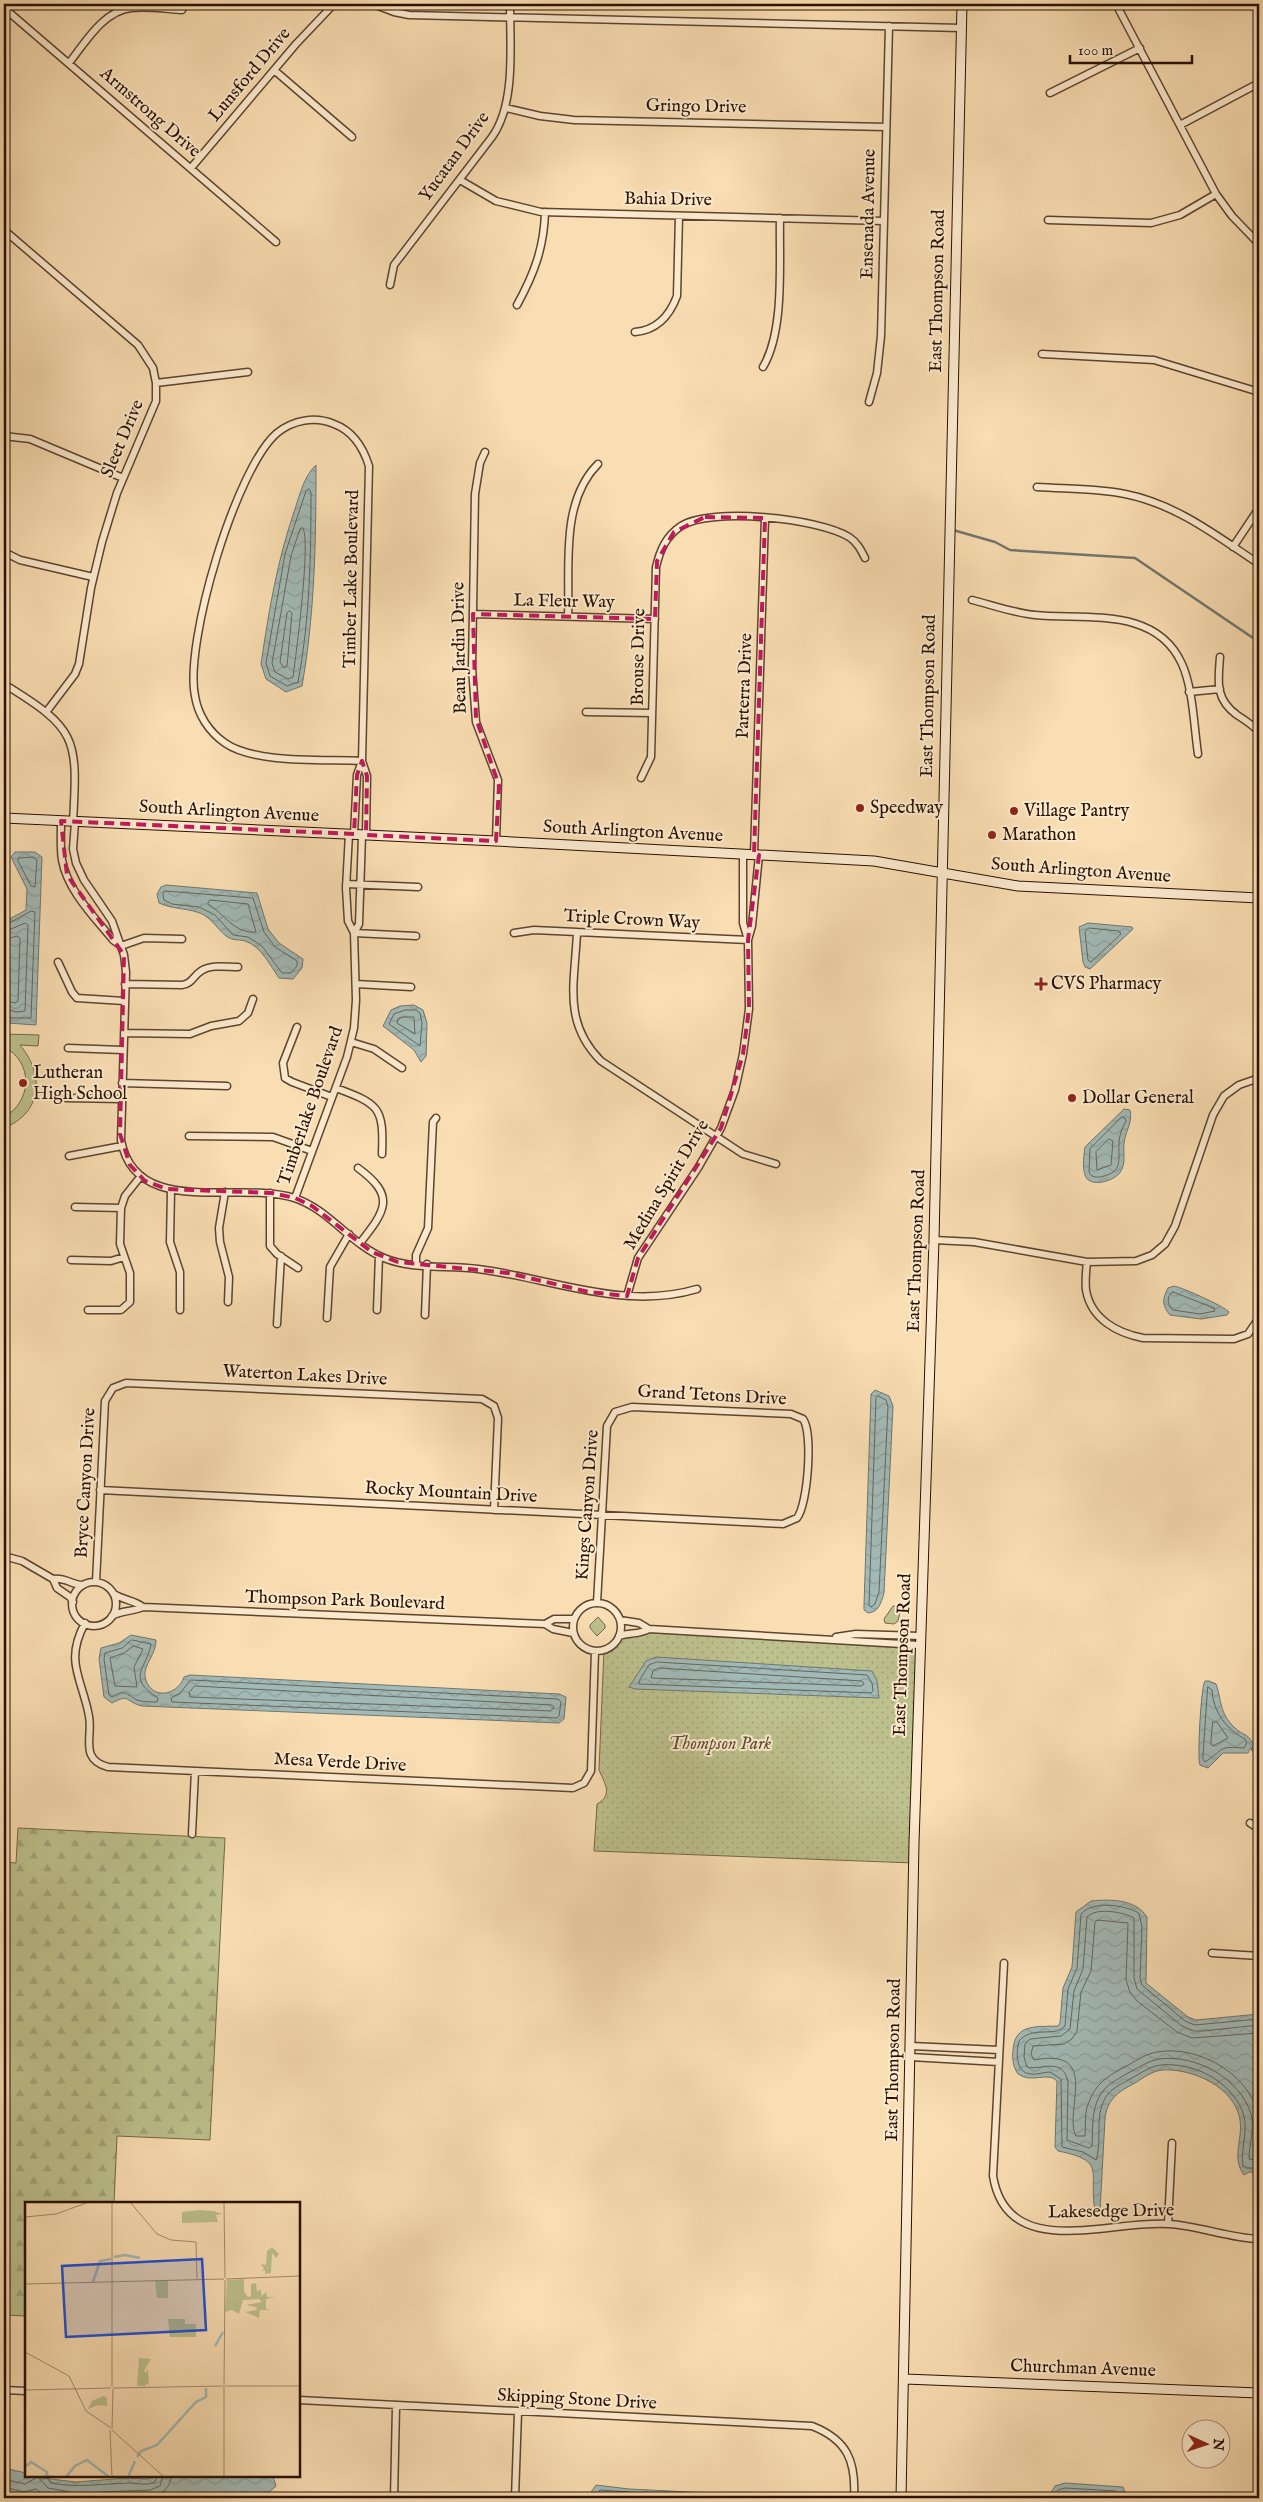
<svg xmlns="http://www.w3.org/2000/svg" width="1263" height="2502" font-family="'IM FELL English',serif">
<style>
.green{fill:#bdc18d;stroke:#726847}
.forest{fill:url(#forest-firs);stroke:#726847}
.park{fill:url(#park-dots);stroke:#726847}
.water{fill:url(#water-waves);stroke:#71766e}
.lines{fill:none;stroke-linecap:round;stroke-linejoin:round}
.shore{stroke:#65655c;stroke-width:1}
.stream{stroke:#71766e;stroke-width:2.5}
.street-casing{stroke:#5c442e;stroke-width:9}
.secondary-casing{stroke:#281001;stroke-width:11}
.street{stroke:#fceace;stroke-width:6}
.secondary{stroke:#fceace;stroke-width:9}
.marked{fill:none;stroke:#c2185b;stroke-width:4;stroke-dasharray:10 6;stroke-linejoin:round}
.poi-dot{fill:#8f2418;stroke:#fceace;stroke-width:2}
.labels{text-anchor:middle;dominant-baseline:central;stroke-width:4;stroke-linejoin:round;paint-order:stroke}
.street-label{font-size:18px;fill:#281001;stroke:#fceace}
.poi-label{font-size:18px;fill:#281001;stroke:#fceace;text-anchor:start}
.park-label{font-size:18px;font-style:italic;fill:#5c4e32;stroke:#fceace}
.inset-river{fill:none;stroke:#a2bab7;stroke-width:2.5}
.inset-road{fill:none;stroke:#a68c6c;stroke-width:1}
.view{fill:#1d4ed8;fill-opacity:0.15;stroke:#1d4ed8;stroke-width:2.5}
.inset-edge{fill:none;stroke:#281001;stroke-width:2.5}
</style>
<defs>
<pattern id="forest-firs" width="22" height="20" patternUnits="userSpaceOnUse" patternTransform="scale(1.25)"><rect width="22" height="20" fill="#bdc18d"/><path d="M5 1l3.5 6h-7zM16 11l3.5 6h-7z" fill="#a2a578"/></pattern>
<pattern id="park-dots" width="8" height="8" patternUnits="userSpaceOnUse" patternTransform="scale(1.25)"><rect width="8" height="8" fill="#bdc18d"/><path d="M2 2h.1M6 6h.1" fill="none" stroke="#a2a578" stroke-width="1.8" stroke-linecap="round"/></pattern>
<pattern id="water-waves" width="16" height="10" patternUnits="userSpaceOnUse" patternTransform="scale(1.25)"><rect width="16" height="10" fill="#a2bab7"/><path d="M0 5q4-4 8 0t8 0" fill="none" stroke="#8c9f9c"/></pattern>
</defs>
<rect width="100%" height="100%" fill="#fadeb3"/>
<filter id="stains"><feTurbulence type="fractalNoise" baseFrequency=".004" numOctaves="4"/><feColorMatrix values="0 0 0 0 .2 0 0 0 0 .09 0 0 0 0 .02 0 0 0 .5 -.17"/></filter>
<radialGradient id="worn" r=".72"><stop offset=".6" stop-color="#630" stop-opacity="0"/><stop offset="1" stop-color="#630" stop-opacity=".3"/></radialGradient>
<path class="green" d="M4 1034 39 1035 38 1046 20 1045C45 1075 42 1113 4 1128V1117C32 1102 34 1062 4 1047Z
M893 1606 901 1607 898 1621 894 1624 885 1623 884 1619Z
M598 1617 605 1625V1628L597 1636 590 1628V1625Z"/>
<path class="forest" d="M18 1828 225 1838 210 2140 117 2136 114 2203H26V2316L4 2315V1862L16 1863Z"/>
<path class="park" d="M649 1629 919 1645 914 1863 594 1851 597 1804C614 1795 604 1782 599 1770L604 1650 613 1644 619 1636Z"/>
<path class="water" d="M316 465C316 539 315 613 302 686L286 692 266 679 261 664C269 610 277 561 295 509 300 494 304 476 316 465Z
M15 852H35L42 857 36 1025 7 1023 4 1010V922L26 910 27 889 11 857Z
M166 885 257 893 268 929 279 943 303 959 302 968 293 979 279 978C270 965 261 946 245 941 237 939 233 941 226 936 216 928 211 916 197 912 184 908 172 909 159 903L157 894 161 887Z
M1088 923 1132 927 1133 929 1090 969 1085 967 1083 962 1079 927Z
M414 1005 423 1010 427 1023 426 1056 421 1062 414 1050 383 1026 391 1010 400 1006Z
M1124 1109 1130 1110C1133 1123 1125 1131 1124 1144 1123 1153 1126 1162 1121 1171 1116 1181 1089 1189 1085 1175 1082 1166 1084 1155 1085 1147Z
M1174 1286C1181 1287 1224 1306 1229 1312L1227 1315 1201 1319 1170 1315C1162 1306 1162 1299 1168 1288Z
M875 1390 889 1396 893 1406 884 1593C881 1603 879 1612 868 1613L864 1610V1605L871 1394Z
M131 1635 156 1640C157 1653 143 1665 145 1677 150 1700 177 1697 184 1677L190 1675 559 1694 566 1697 564 1719 559 1723 142 1706C125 1702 130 1693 112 1703L104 1697 99 1659 101 1648 119 1643Z
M656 1657 872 1671 877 1681 879 1698 635 1689 629 1687 646 1661Z
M1205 1681H1209L1216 1684C1222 1701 1219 1713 1235 1728 1243 1736 1247 1732 1253 1744L1259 1738V1754L1252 1751 1251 1747 1248 1753H1223L1208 1768 1200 1765C1197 1759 1201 1686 1205 1681Z
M1091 1901C1110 1899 1136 1899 1147 1917L1146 1983 1188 2017 1196 2020 1259 2014V2173L1249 2172 1244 2175C1231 2158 1243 2139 1240 2120 1235 2087 1192 2068 1162 2070 1152 2071 1143 2078 1135 2083 1118 2092 1107 2099 1105 2119L1100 2211 1095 2210C1088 2172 1108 2161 1058 2151L1055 2147 1057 2081C1048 2071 1032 2084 1018 2074 1013 2067 1012 2058 1013 2051 1014 2023 1037 2027 1058 2026L1060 2023 1063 1988 1072 1967 1076 1912Z
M4 2468 26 2473V2476L76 2482 127 2478 147 2479 160 2476H273L276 2486 269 2492 252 2498H4Z
M1065 2483 1123 2487 1125 2492 1120 2498H1048L1055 2486Z
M596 2485 629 2489 770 2496V2498H587Z"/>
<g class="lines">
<path class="shore" d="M309 489 311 492C311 555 310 619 298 682L287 686 270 676 266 663 285 554 306 491Z
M303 528C311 541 296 655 293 677L288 679 275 672 272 663 291 556 300 529Z
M290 611 292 613 287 666 284 668 280 662 287 613Z
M19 858 33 857 37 860 35 887 31 886 18 861Z
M165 891 253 898 264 932 275 947 297 961V966L291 973H282L262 946 248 937 233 935 215 915 199 907 172 904 164 900 163 895Z
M210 900 248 904 256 932C234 934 225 914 208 904Z
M4 926 31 911 35 912 31 1018H12L4 1014
M1089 928 1119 931 1121 934 1091 962 1088 960 1085 932Z
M4 932 25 923 28 925 25 1011 16 1012 4 1008
M4 940 17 936 20 938 18 1001 15 1003 4 1000
M406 1010H416L420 1013 422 1023 420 1046 389 1024 394 1014Z
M403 1017H414L415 1034 397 1023 398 1019Z
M1122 1117 1125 1118 1126 1121C1122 1128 1119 1136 1119 1144 1118 1157 1123 1170 1107 1175 1102 1177 1097 1178 1092 1176L1089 1172 1090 1149Z
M1109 1139 1113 1141 1111 1165 1097 1170 1096 1152Z
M1173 1292 1214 1308 1215 1311 1200 1314 1173 1310C1167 1305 1166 1296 1173 1292Z
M878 1396 886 1400 888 1407 879 1592 875 1604 871 1607 869 1605 876 1398Z
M132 1640 151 1644C147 1669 125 1677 158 1698L157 1702C151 1702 143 1702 137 1700 126 1694 125 1689 112 1697L109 1695 104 1659 105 1653 122 1648Z
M134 1646 143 1649 134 1667 137 1687 115 1686 110 1658 124 1653Z
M657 1662 867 1675 872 1683 873 1691 871 1693 639 1684V1681L649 1665Z
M659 1668 862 1681 864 1684 861 1686 651 1678 653 1671Z
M191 1680 558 1699 561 1702 559 1716 557 1718 172 1702 171 1698 180 1693Z
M195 1686 552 1705 554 1707 551 1711 190 1697 189 1693Z
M1208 1687 1212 1690C1213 1712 1227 1730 1245 1739L1247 1743 1244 1748C1217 1746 1225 1749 1205 1762L1203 1759Z
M1213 1722H1217L1228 1738 1213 1746 1211 1743Z
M1259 2019 1195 2025 1185 2021 1142 1985 1140 1978 1142 1927 1139 1913C1124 1905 1094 1900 1081 1914L1077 1968 1068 1989 1065 2026C1054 2038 1033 2025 1019 2041 1016 2052 1015 2073 1031 2074 1037 2075 1044 2072 1050 2072L1061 2079 1062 2147 1083 2152 1096 2160C1103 2139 1093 2113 1108 2094 1114 2087 1123 2083 1130 2079 1140 2074 1150 2066 1161 2065 1193 2062 1229 2080 1242 2110 1250 2129 1240 2147 1243 2166L1246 2168H1259
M1259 2025 1203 2031H1194L1182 2026 1137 1989 1134 1978V1918C1124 1912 1096 1907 1087 1917L1083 1969 1074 1991 1070 2029 1061 2036 1030 2039 1025 2044 1024 2057 1027 2067C1041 2071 1063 2056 1068 2082L1067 2140 1089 2148 1092 2146C1093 2127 1091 2106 1103 2091 1109 2083 1120 2078 1128 2073 1138 2068 1148 2061 1159 2059 1195 2054 1240 2078 1251 2114 1255 2129 1249 2144 1249 2159L1259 2161
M1259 2033 1192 2038 1177 2032 1137 2001 1130 1992 1126 1980 1128 1923 1097 1920 1095 1922 1091 1971 1081 1992 1077 2031 1072 2039 1064 2044 1033 2046 1031 2054 1034 2060C1102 2047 1063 2111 1076 2136H1085C1086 2125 1084 2112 1089 2102 1095 2085 1107 2076 1123 2068 1134 2062 1145 2054 1157 2052 1200 2044 1257 2078 1259 2123
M46 2476 51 2483C77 2488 102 2484 128 2483 138 2483 146 2486 155 2482L157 2476
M4 2479 25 2484 38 2477 48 2488 76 2493 150 2490 160 2486 163 2476
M4 2487 24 2492 36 2489 44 2495 58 2498
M116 2498C136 2496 170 2502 171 2476
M593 2498 600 2490 715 2498
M1054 2498 1058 2490 1065 2488 1116 2491 1118 2498
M1060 2498 1065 2495 1111 2498"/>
<path class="stream" d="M953 530 995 542 1010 550 1135 558 1259 642"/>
<defs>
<path id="street" d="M373 4 394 12 409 15 961 28
M1116 4 1216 194 1232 216 1259 244
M4 8 276 242
M69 63C85 43 103 11 131 8 148 6 166 9 182 10
M274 70 352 137
M1050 93 1140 48
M506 108 540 116 574 120 886 127
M1180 125 1259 83
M191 168 296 44 334 4
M460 180 496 201 541 212 884 221
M1048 220 1151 223 1180 215 1216 194
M4 230 138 345 153 368 156 383V401L117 493 102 542 91 588 79 664 75 674 47 711
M390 285 394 265 492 137C516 104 510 44 510 4
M517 305C534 274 544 248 545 212
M635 332C658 330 670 315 677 296L679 216
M1042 354 1154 360 1259 392
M763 367C785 330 779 262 780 218
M156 383 248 372
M869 402 877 373 881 336 889 26
M4 436 30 439 123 478
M485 452 480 463 475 494 472 668 476 722 498 780 496 841
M1037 487C1066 489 1096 488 1125 494 1176 504 1217 536 1259 564
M1233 547 1259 508
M4 552 20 560 93 577
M972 600C992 605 1014 613 1035 615 1086 620 1156 606 1182 664 1193 688 1194 727 1198 754
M473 614 655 619
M568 616C570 567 560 502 598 464
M1220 657C1218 682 1215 699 1237 715 1245 720 1253 725 1259 732
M4 684C77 729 78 737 73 822
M1189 692 1220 689
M586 712 652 713
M362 761 367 776 366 835
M641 778 651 757 656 567C660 550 666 536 681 526 711 507 818 518 849 537 857 542 861 550 865 558
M61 821C61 834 60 848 62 860 67 890 95 918 113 940L121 946 144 938 182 939
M75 822 73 849 76 863 84 880 112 921 124 955 126 972 121 1140C135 1219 239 1180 294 1198 329 1209 350 1244 384 1258 413 1270 448 1265 478 1269 551 1278 623 1311 697 1289
M354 834 357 775 362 761 369 466C363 447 353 431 334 424 315 416 293 420 277 433 236 468 184 643 195 696 198 715 209 732 225 743 255 764 325 759 362 761
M743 854V923L748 940 752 926 759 855
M754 854 765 518
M346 884 418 887
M577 932C575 982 562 1022 601 1061L743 1154 776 1164
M354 933 359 924 362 835
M354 933 416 936
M514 933 534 930 748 940 749 1009 743 1054 735 1090 721 1128 698 1168 638 1258 627 1296
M58 962 72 992 77 998 124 1001
M125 984 182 985C192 984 193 976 201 971 211 964 226 967 238 967
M356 984 411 987
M297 1027 283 1063 285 1078 292 1082 332 1097
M124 1033 190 1034 211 1026 239 1021 248 1013 253 999
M351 1042 374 1049 402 1068
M68 1048 123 1050
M122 1083 227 1086
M336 1088C379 1104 384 1107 382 1154
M66 1098 121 1099
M189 1136 273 1137 312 1151
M69 1156 122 1146
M358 1168C396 1196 386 1210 360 1243
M171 1190 170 1242 180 1272V1310
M225 1192 219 1228 220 1242 229 1277 228 1302
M270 1193V1246L277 1254 298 1268
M295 1198 347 1057 354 1028 356 1000 354 933 348 921 346 888 349 834
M75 1207 121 1208
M934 1240 974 1242 1087 1262 1136 1261 1152 1255 1165 1244 1175 1226 1213 1115 1224 1096 1239 1085 1259 1078
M71 1260 111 1261 124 1257
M1087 1262C1086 1271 1085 1281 1086 1290 1091 1319 1117 1333 1143 1338L1234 1339 1248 1334 1259 1318
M416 1264V1255L428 1228 433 1122 436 1118
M88 1310H121L130 1302V1273L120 1244 121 1208 125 1196 140 1177
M377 1310 379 1256
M425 1315 427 1264
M327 1318 330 1267 349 1234
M277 1324 281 1256
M100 1490C328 1502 555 1512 783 1524L797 1518C808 1504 813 1433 803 1419L791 1414 632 1407 615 1412 607 1426 597 1603
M4 1556 22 1561 53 1579 57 1588 70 1597 73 1602
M53 1579C65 1577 72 1585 83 1585
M96 1582 105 1401 113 1388 126 1383 482 1399 494 1406 498 1418 494 1510
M72 1604a22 22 0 1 1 44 0a22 22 0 1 1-44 0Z
M114 1594C123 1600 134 1600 143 1607
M573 1627a24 24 0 1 1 48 0a24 24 0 1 1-48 0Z
M112 1616C122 1610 132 1612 143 1607L545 1624
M85 1623C64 1662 82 1678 89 1716 93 1737 79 1759 108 1767L573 1788 584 1783 591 1771 595 1651
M649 1629 919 1645
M573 1633 553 1629 545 1624 554 1619H574
M619 1636C630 1632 639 1635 649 1629L639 1623 620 1620
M836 1637 856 1634 920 1636
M1250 1823 1259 1829
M192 1834 195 1771
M1212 1953 1259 1956
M1004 1963 993 2176C1007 2263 1112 2219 1169 2224 1200 2226 1229 2238 1259 2239
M911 2046 999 2050
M910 2057 999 2062
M1168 2224 1172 2143
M4 2390 26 2391
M299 2400 812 2426C848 2440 856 2462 854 2498
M394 2498 396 2407
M515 2498 518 2412"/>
<path id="secondary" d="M4 818 496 841 874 861 1018 886 1259 898
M905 2379 1259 2393
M901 2498 914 1843 934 1240 962 4"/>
</defs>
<use href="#street" class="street-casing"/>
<use href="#secondary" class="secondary-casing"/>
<use href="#street" class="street"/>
<use href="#secondary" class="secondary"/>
</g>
<path class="marked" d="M705 517 765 518 754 854 759 855 748 940 749 1009 743 1054 721 1128 638 1258 627 1296 589 1292 508 1273 398 1262 372 1252 312 1206 295 1198 272 1193 167 1189 145 1181 130 1165 120 1134 124 955 67 875 61 821 354 834 357 775 362 761 367 776 366 835 496 841 499 786 476 718 473 614 655 619 657 561 674 532Z"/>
<g class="poi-dot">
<circle cx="860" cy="808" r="5"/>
<circle cx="1014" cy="811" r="5"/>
<circle cx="992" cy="835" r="5"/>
<path d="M1038.5 976.5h5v5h5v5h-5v5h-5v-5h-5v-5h5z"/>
<circle cx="23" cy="1083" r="5"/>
<circle cx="1072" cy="1098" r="5"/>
</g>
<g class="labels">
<g class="street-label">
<text transform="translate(250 75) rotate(-50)">Lunsford Drive</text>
<text transform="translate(696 107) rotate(1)">Gringo Drive</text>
<text transform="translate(150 113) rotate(41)">Armstrong Drive</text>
<text transform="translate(455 157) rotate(-54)">Yucatan Drive</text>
<text transform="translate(668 200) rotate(1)">Bahia Drive</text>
<text transform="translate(869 214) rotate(-89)">Ensenada Avenue</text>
<text transform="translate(938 291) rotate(-89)">East Thompson Road</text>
<text transform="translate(123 439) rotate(-67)">Sleet Drive</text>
<text transform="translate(352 579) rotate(-89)">Timber Lake Boulevard</text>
<text transform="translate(564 602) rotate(1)">La Fleur Way</text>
<text transform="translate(460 648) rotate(-91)">Beau Jardin Drive</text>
<text transform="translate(639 657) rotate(-89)">Brouse Drive</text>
<text transform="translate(745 686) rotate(-88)">Parterra Drive</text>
<text transform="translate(929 696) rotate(-89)">East Thompson Road</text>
<text transform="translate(229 812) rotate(3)">South Arlington Avenue</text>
<text transform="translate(633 832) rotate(3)">South Arlington Avenue</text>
<text transform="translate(1081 871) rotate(4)">South Arlington Avenue</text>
<text transform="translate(632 920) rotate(3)">Triple Crown Way</text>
<text transform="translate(311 1106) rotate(-71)">Timberlake Boulevard</text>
<text transform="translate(667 1185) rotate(-59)">Medina Spirit Drive</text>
<text transform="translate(917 1251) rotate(-88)">East Thompson Road</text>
<text transform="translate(305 1376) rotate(3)">Waterton Lakes Drive</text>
<text transform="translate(712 1396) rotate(3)">Grand Tetons Drive</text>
<text transform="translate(86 1483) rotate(-87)">Bryce Canyon Drive</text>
<text transform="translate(451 1493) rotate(3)">Rocky Mountain Drive</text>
<text transform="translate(588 1505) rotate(-86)">Kings Canyon Drive</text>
<text transform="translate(345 1601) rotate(2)">Thompson Park Boulevard</text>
<text transform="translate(903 1655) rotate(-88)">East Thompson Road</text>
<text transform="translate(340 1763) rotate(3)">Mesa Verde Drive</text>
<text transform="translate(894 2060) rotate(-89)">East Thompson Road</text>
<text transform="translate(1111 2212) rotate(-1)">Lakesedge Drive</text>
<text transform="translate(1083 2369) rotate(2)">Churchman Avenue</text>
<text transform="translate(577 2400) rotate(3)">Skipping Stone Drive</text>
</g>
<g class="poi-label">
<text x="870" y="808">Speedway</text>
<text x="1024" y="811">Village Pantry</text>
<text x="1002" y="835">Marathon</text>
<text x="1051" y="984">CVS Pharmacy</text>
<text x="33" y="1073">Lutheran<tspan x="33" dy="21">High School</tspan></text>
<text x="1082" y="1098">Dollar General</text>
</g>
<g class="park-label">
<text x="720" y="1744">Thompson Park</text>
</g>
</g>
<g transform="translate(25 2202)">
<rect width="275" height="275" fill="#fadeb3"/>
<path d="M175 8 188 9 198 12 191 13 193 20 157 21V10ZM247 45 254 52 251 56 247 51 246 71 240 72V68L236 70 239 67 236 62 241 63 242 49ZM219 77V90L223 95 226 94V82L231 81 232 90 235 87 237 94 241 90 242 95H250L241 97V107L246 108H235L234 116 220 110 232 108 231 105 221 103 237 100 234 97 218 98 214 112 207 108 200 110 202 78ZM143 117H160V122H171V135H145ZM114 156 126 157 119 169 121 171 123 167 124 184 122 181 120 184H113L112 183ZM78 194 82 196V204L73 203 63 207 67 199Z" fill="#bdc18d"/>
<path d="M143 78V96H132L130 79Z" fill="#bdc18d"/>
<path class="inset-river" d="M89 55 100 53 115 56M68 80 75 59 86 57M190 144 198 130M112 255 116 249 132 243 171 200 181 195V186M0 265 6 260 22 270 21 274 27 275M41 275 50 264 62 258 84 275M103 275 110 259"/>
<path class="inset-road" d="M105 0 132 32 146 38 171 40 172 77M199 0 200 76M0 15 31 12 64 0M201 77 275 74M0 82 199 77M0 150 44 174 61 209 86 226M199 183 200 78M199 184V275M200 184H275M87 185V0M88 186 198 184M0 188 86 186M87 227 88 187M85 228 87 275M87 228 139 275"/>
<path class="view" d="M177 57 181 128 41 135 37 64Z"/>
<rect width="275" height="275" class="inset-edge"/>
</g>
<rect width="1263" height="2502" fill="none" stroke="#fadeb3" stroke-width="20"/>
<rect x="5" y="5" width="1253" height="2492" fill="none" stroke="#281001" stroke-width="2.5"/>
<rect x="10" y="10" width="1243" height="2482" fill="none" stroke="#281001"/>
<g transform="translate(1206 2444) rotate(93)"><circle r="24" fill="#fceace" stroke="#a7937c"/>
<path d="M0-4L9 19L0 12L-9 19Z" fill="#8f2418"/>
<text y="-8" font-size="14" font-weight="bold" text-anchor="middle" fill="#281001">N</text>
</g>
<path d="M1070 55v8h122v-8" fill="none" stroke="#281001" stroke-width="2.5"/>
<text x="1078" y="55" font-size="15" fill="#281001" stroke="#fceace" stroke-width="4" paint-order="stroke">100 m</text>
<rect width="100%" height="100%" filter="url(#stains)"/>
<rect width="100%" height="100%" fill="url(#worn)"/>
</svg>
